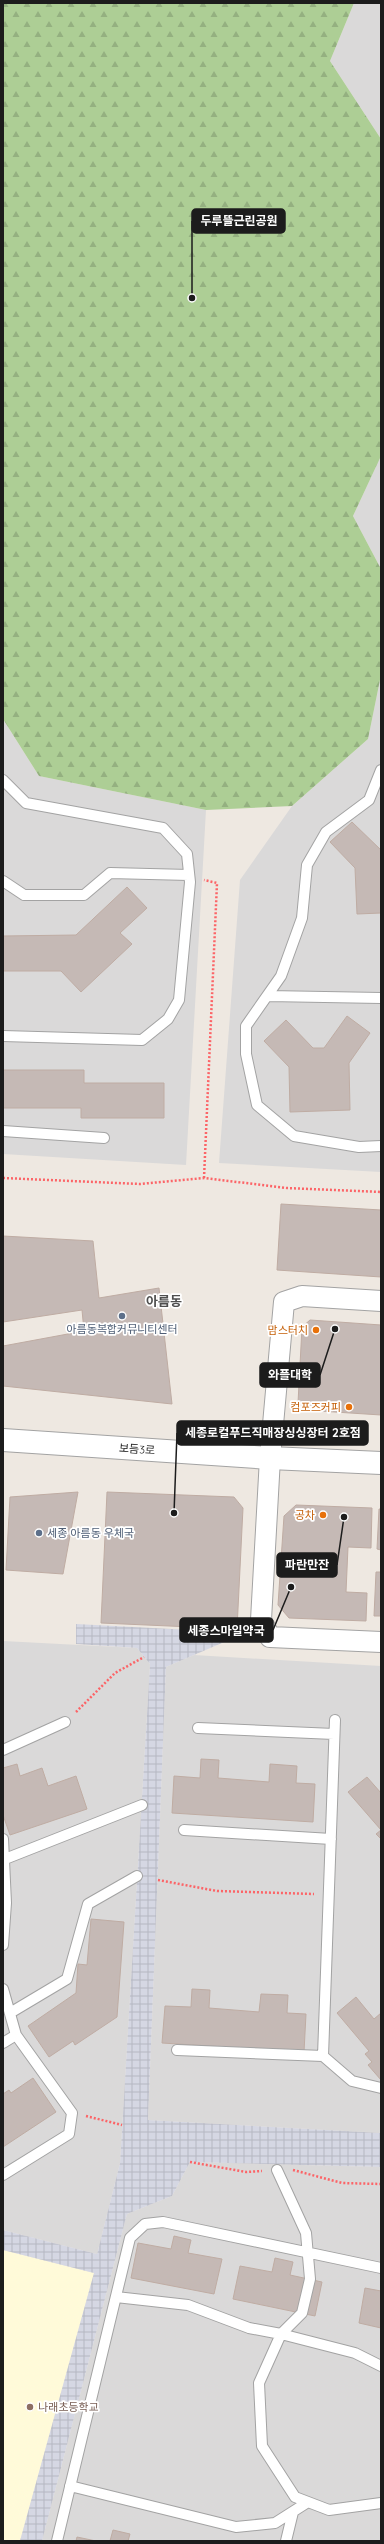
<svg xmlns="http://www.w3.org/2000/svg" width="384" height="2544" font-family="Quicksand,'Noto Sans KR',sans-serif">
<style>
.residential{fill:#dad9d9}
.education{fill:#fffad9}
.forest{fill:url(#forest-firs)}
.plaza{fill:url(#plaza-grid)}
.building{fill:#c5b9b5;stroke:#bfaca3}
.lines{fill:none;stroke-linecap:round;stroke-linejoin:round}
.service-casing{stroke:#a3a3a3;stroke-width:12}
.minor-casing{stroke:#a3a3a3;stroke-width:22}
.tertiary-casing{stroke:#a3a3a3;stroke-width:24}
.path{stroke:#fc6467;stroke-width:2.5;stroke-dasharray:2 2;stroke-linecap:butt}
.service{stroke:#fff;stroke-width:10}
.minor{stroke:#fff;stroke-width:20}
.tertiary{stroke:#fff;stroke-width:22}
.service-dot{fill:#5c6f8a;stroke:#fff;stroke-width:1.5}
.food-dot{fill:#e8710a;stroke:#fff;stroke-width:1.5}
.education-dot{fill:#8d6e63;stroke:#fff;stroke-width:1.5}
.labels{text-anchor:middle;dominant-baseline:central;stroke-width:3.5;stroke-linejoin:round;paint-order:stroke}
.service-label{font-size:11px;fill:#4e5e75;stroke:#fff}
.food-label{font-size:11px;fill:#c56008;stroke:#fff;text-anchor:end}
.street-label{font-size:11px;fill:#1c1c1c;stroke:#fff}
.education-label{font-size:11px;fill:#785e54;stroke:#fff;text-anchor:start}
.quarter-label{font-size:13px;font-weight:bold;fill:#4f4f4f;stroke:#fff}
.leader{fill:none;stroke:#1c1c1c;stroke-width:1.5}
.callout-dot{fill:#1c1c1c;stroke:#fff;stroke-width:1.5}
.callout{fill:#1c1c1c;stroke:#1c1c1c;stroke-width:1.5}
.callout-label{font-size:12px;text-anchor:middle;font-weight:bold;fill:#fff}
</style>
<defs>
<pattern id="forest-firs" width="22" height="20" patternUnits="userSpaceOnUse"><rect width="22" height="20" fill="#adce95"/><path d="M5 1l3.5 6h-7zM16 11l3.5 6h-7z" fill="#94b080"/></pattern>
<pattern id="plaza-grid" width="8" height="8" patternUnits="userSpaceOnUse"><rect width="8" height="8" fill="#d5d7e3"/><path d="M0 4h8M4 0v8" fill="none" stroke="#b6b8c2"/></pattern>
</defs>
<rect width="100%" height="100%" fill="#eee8e1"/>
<path class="residential" d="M354 3H381V139L330 61Z
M381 456V569L353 516Z
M381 675V1172L219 1163 240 880 292 806 368 739Z
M3 719 39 776 206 810 186 1165 3 1154Z
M3 1641 137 1648 150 1664 120 2163 97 2254 3 2230Z
M194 1655 381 1666V2133L148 2120 166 1667Z
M190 2162 381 2167V2541H42L127 2214 172 2196Z"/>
<path class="education" d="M3 2250 94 2273 20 2541H3Z"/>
<path class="forest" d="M3 3H354L330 61 381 139V456L353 516 381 569V675L368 739 292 806 206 810 39 776 3 719Z"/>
<path class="plaza" d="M76 1624 229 1632V1640L166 1667 148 2120 381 2133V2167L190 2162 172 2196 127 2214 42 2541H20L94 2273 3 2250V2230L97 2254 120 2163 150 1664 137 1648 76 1644Z"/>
<path class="building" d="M352 822 381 850V913L357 914 355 868 330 842Z
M127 887 147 908 120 933 132 944 81 992 61 971H3V936L76 935Z
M347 1016 370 1033 349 1063 350 1110 290 1112 289 1067 264 1041 286 1020 313 1048H324Z
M3 1070H84V1083H164V1118H81V1108H3Z
M281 1204 381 1210V1277L277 1270Z
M3 1236 93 1241 99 1298 159 1288 172 1404 3 1386V1346L84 1331 82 1310 3 1322Z
M310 1320 381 1325V1415L304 1410 298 1403 302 1327Z
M78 1492 63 1574 6 1570 10 1497Z
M107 1492 234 1497 243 1508 237 1629 101 1623Z
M296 1505 372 1508 371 1548 348 1547 346 1592 367 1593 366 1621 289 1618 278 1605 284 1516Z
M379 1509H381V1550L377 1549Z
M376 1572H381V1616H374Z
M201 1759 219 1760 218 1778 269 1782 270 1764 297 1766 296 1783 315 1784 313 1822 172 1813 174 1776 200 1778Z
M17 1764 20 1776 42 1768 48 1786 76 1776 87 1809 10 1835 3 1815V1768Z
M367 1777 381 1793V1839L376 1834 381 1830 348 1792Z
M91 1919 124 1922 117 2017 75 2045 73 2041 49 2057 28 2026 76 1993 78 1964 87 1965Z
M192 1989 210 1990 209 2008 259 2012 261 1994 288 1995 287 2013 306 2014 304 2052 162 2043 165 2006 191 2007Z
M356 1997 374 2019 381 2013V2080L368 2065 372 2062 365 2054 369 2051 337 2013Z
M33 2078 56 2112 3 2147V2094L9 2090 11 2093Z
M174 2236 191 2240 188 2253 222 2259 214 2294 131 2278 138 2243 171 2249Z
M275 2258 293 2262 290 2275 322 2282 315 2316 233 2299 240 2266 272 2272Z
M365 2288 381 2291V2328L359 2323Z
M113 2530 130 2534 128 2541H110Z
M77 2537 96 2541H76Z"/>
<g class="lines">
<defs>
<path id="service" d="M381 770 369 800 326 832 307 865 302 918 281 976 246 1026V1054L257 1105 294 1136 359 1147 381 1146
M3 780 26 803 163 828 187 854 190 882 179 1000 168 1019 142 1040 3 1036
M3 881 24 895H84L110 873 189 875
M268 996 381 998
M3 1131 104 1138
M198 1728 334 1734
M3 1750 65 1722
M184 1830 331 1839
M3 1839 6 1903 3 1945
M5 1859 142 1805
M3 1989 16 2035 72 2113 69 2134 3 2175
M10 2013 67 1979 88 1904 137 1876
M3 2043 16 2035
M177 2050 323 2056 352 2081 381 2088
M323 2056 335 1720
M277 2170 306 2233 310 2279 302 2313 281 2334 259 2383 262 2446 295 2497 329 2510 381 2503
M116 2297 188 2305 249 2328 281 2334 355 2353 381 2366
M70 2486 236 2527 275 2523 308 2502
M57 2541 130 2238 145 2224 163 2222 381 2268
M286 2541 293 2512"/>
<path id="minor" d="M381 1301 302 1296 284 1302 270 1458 261 1620 270 1637 381 1642"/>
<path id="tertiary" d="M3 1440 270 1458 381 1463"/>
</defs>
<use href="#service" class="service-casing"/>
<use href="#minor" class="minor-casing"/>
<use href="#tertiary" class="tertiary-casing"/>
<path class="path" d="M3 1178 140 1184 204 1178 287 1188 381 1192
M204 1178 217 883 204 880
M76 1712 115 1673 144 1657
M158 1880 217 1891 314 1894
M86 2116 122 2125
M190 2162 246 2172 262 2171
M293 2170 342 2183 381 2184"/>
<use href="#service" class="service"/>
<use href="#minor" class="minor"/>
<use href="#tertiary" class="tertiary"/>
</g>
<g class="service-dot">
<circle cx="122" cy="1316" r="4"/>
<circle cx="39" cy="1533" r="4"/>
</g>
<g class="food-dot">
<circle cx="316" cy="1330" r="4"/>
<circle cx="349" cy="1407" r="4"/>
<circle cx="323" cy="1515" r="4"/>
</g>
<circle class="education-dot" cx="30" cy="2407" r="4"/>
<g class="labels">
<g class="service-label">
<text x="122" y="1329">아름동복합커뮤니티센터</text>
<text x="47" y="1533" text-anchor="start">세종 아름동 우체국</text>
</g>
<g class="food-label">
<text x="308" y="1330">맘스터치</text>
<text x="341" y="1407">컴포즈커피</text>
<text x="315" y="1515">공차</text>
</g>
<g class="street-label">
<text transform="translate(137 1449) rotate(4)">보듬3로</text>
</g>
<g class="education-label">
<text x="38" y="2407">나래초등학교</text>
</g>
<g class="quarter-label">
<text x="164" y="1301">아름동</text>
</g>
</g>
<path class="leader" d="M192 298L192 221M335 1329L320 1375M174 1513L177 1433M344 1517L337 1565M291 1587L273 1630"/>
<g class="callout-dot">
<circle cx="192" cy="298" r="4"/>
<circle cx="335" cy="1329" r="4"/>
<circle cx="174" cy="1513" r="4"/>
<circle cx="344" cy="1517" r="4"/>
<circle cx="291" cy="1587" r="4"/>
</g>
<g class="callout">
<rect x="192" y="209" width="93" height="24" rx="4"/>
<rect x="260" y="1363" width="60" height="24" rx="4"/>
<rect x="177" y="1421" width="191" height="24" rx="4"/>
<rect x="277" y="1553" width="60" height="24" rx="4"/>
<rect x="180" y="1618" width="93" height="24" rx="4"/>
</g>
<g class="callout-label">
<text x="239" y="225">두루뜰근린공원</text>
<text x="290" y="1379">와플대학</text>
<text x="273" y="1437">세종로컬푸드직매장싱싱장터 2호점</text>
<text x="307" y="1569">파란만잔</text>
<text x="226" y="1635">세종스마일약국</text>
</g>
<rect width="384" height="2544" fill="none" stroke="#1c1c1c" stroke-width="8"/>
</svg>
